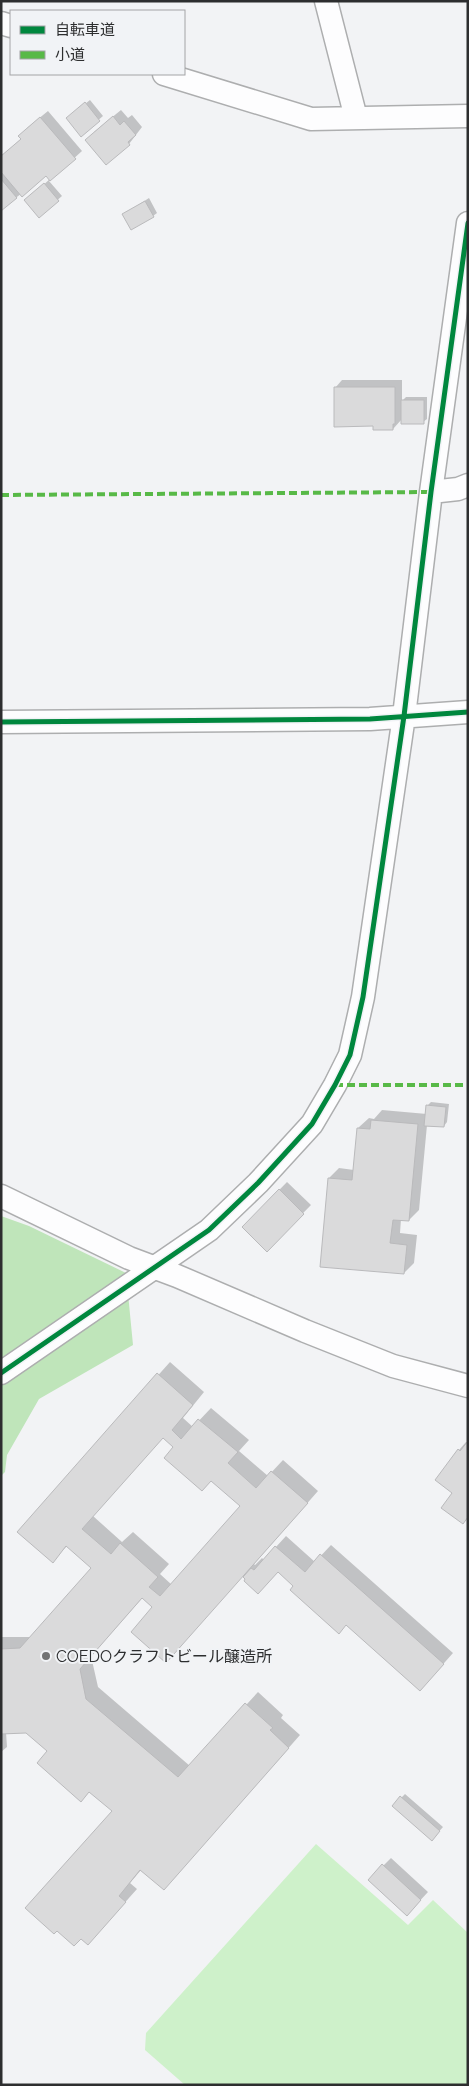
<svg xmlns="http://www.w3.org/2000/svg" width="469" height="2086" font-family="Raleway,'Noto Sans JP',sans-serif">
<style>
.green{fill:#cef1ca}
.forest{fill:#bfe5ba}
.shadow{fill:#0003;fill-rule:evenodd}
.building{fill:#dadadb;stroke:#bababc;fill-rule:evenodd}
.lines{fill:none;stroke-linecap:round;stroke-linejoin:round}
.street-casing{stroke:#adaeaf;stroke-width:25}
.street{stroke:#fdfdfe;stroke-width:22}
.quiet{stroke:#58b947;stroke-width:4;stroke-dasharray:8 4;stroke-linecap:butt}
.cycleway-casing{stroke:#f1f3f6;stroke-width:8}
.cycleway{stroke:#00873e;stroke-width:5}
.poi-dot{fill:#727374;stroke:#f1f3f6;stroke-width:2}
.labels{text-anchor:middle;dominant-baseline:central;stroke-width:4;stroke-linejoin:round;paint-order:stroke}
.poi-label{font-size:16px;fill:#2d2e2f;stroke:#f1f3f6;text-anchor:start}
</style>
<rect width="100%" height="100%" fill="#f2f3f5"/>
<path class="green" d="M316 1844 408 1925 433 1900 468 1933V2085H185L145 2050 146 2033Z"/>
<path class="forest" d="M1 1216 29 1226 126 1273 133 1345 39 1399 7 1455 5 1472 1 1476Z"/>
<path class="shadow" d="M90 100 103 116 81 135 71 115Z
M121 110 128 118 132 115 142 127 129 144 94 132Z
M48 111 82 151 49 181 62 196 39 216 40 188 51 178 46 175 1 209V157L22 138 27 128Z
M149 198 157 213 153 216 124 214Z
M342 380H402V401L406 397H427V419L423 422 402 419 393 429 374 425 335 388Z
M431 1102 449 1104 447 1122 444 1126 427 1125 419 1210 409 1220 401 1219 400 1233 417 1235 414 1263 404 1273 329 1178 339 1168 354 1170 358 1128 369 1118 374 1119 382 1110 427 1114V1106Z
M287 1182 311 1205 267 1250 243 1227Z
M170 1362 204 1392 183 1418 193 1427 211 1408 249 1440 239 1451 268 1476 283 1460 318 1491 254 1564 255 1565 262 1558 264 1560 286 1536 315 1562 331 1545 453 1653 430 1679 347 1624 278 1571 247 1579 243 1575 154 1607 143 1597 91 1656 98 1687 190 1766 258 1692 283 1715 281 1718 300 1735 175 1877 141 1870 130 1883 137 1889 88 1944 81 1938 57 1929 114 1811 90 1791 81 1800 48 1751 26 1732H6L7 1747 1 1752V1637H32L93 1568 67 1546 52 1561 18 1532ZM163 1437 242 1506 172 1585 160 1574 169 1564 133 1532 122 1542 93 1516Z
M466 1442 467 1443 454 1493 459 1450Z
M405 1794 443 1827 435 1836 393 1806Z
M391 1858 428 1892 415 1906 370 1879Z"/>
<path class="building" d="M85 102 100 121 81 137 66 118Z
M113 116 120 125 124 121 136 135 128 142 130 145 106 165 85 140Z
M40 117 76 159 50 181 46 176 22 197 1 172V156L21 139 18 136Z
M1 179 17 198 1 211Z
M44 183 59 201 39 218 24 200Z
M145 201 154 217 131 230 122 214Z
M334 387H395V424H393V430H373V426L334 427Z
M401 400H424V424H401Z
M426 1105 446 1107 444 1127 424 1126Z
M371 1120 418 1124 409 1221 393 1220 390 1243 407 1245 404 1274 320 1267 328 1178 352 1180 357 1128 370 1129Z
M279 1189 304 1214 267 1252 242 1227Z
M157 1373 193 1405 172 1430 181 1439 198 1419 238 1452 228 1463 256 1488 271 1471 308 1503 166 1663 131 1632 152 1607 142 1598 80 1669 86 1699 178 1777 245 1703 273 1728 270 1730 289 1748 164 1890 140 1870 119 1896 126 1902 88 1945 81 1939 74 1946 57 1931 54 1934 25 1908 112 1811 89 1792 81 1802 37 1763 47 1751 26 1733 1 1734V1649L20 1648 91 1568 66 1546 53 1563 17 1532ZM163 1438 173 1447 164 1458 202 1491 211 1481 240 1506 160 1596 149 1587 158 1577 120 1543 111 1554 82 1529Z
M468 1441V1517L463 1524 441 1508 452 1493 435 1480 458 1449 460 1451Z
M275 1546 305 1572 320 1554 444 1664 420 1691 346 1625 339 1634 290 1590 293 1586 278 1572 258 1594 244 1581 245 1579 243 1577 251 1568 254 1570Z
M400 1796 440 1831 432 1841 392 1806Z
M382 1864 421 1900 407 1916 368 1880Z"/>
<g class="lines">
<defs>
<path id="street" d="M326 1 356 118
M1 23 11 26
M164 74 311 119 468 116
M431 492 458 489 468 485
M1 722 370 719 468 712
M1 1196 129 1258 177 1276 305 1331 393 1366 468 1386
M1 1373 209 1230 258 1183 312 1124 335 1085 350 1055 363 997 404 716 431 492 468 223"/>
</defs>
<use href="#street" class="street-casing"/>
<use href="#street" class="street"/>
<path class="quiet" d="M1 495 431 492
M335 1085H468"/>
<defs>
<path id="cycleway" d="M1 722 370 719 468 712
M1 1373 209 1230 258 1183 312 1124 335 1085 350 1055 363 997 404 716 431 492 468 223"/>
</defs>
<use href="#cycleway" class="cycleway-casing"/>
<use href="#cycleway" class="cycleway"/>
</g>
<circle class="poi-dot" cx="46" cy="1656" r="5"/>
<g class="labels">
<g class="poi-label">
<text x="56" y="1656">COEDOクラフトビール醸造所</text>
</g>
</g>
<rect width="469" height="2086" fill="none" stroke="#2d2e2f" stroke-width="5"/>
<rect x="10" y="10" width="175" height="65" fill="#f1f3f6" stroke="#a3a4a6"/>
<rect x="20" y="26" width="25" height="8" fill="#00873e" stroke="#a3a4a6"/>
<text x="55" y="35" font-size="15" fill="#2d2e2f">自転車道</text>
<rect x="20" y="51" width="25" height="8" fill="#58b947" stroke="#a3a4a6"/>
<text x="55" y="60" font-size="15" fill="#2d2e2f">小道</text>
</svg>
